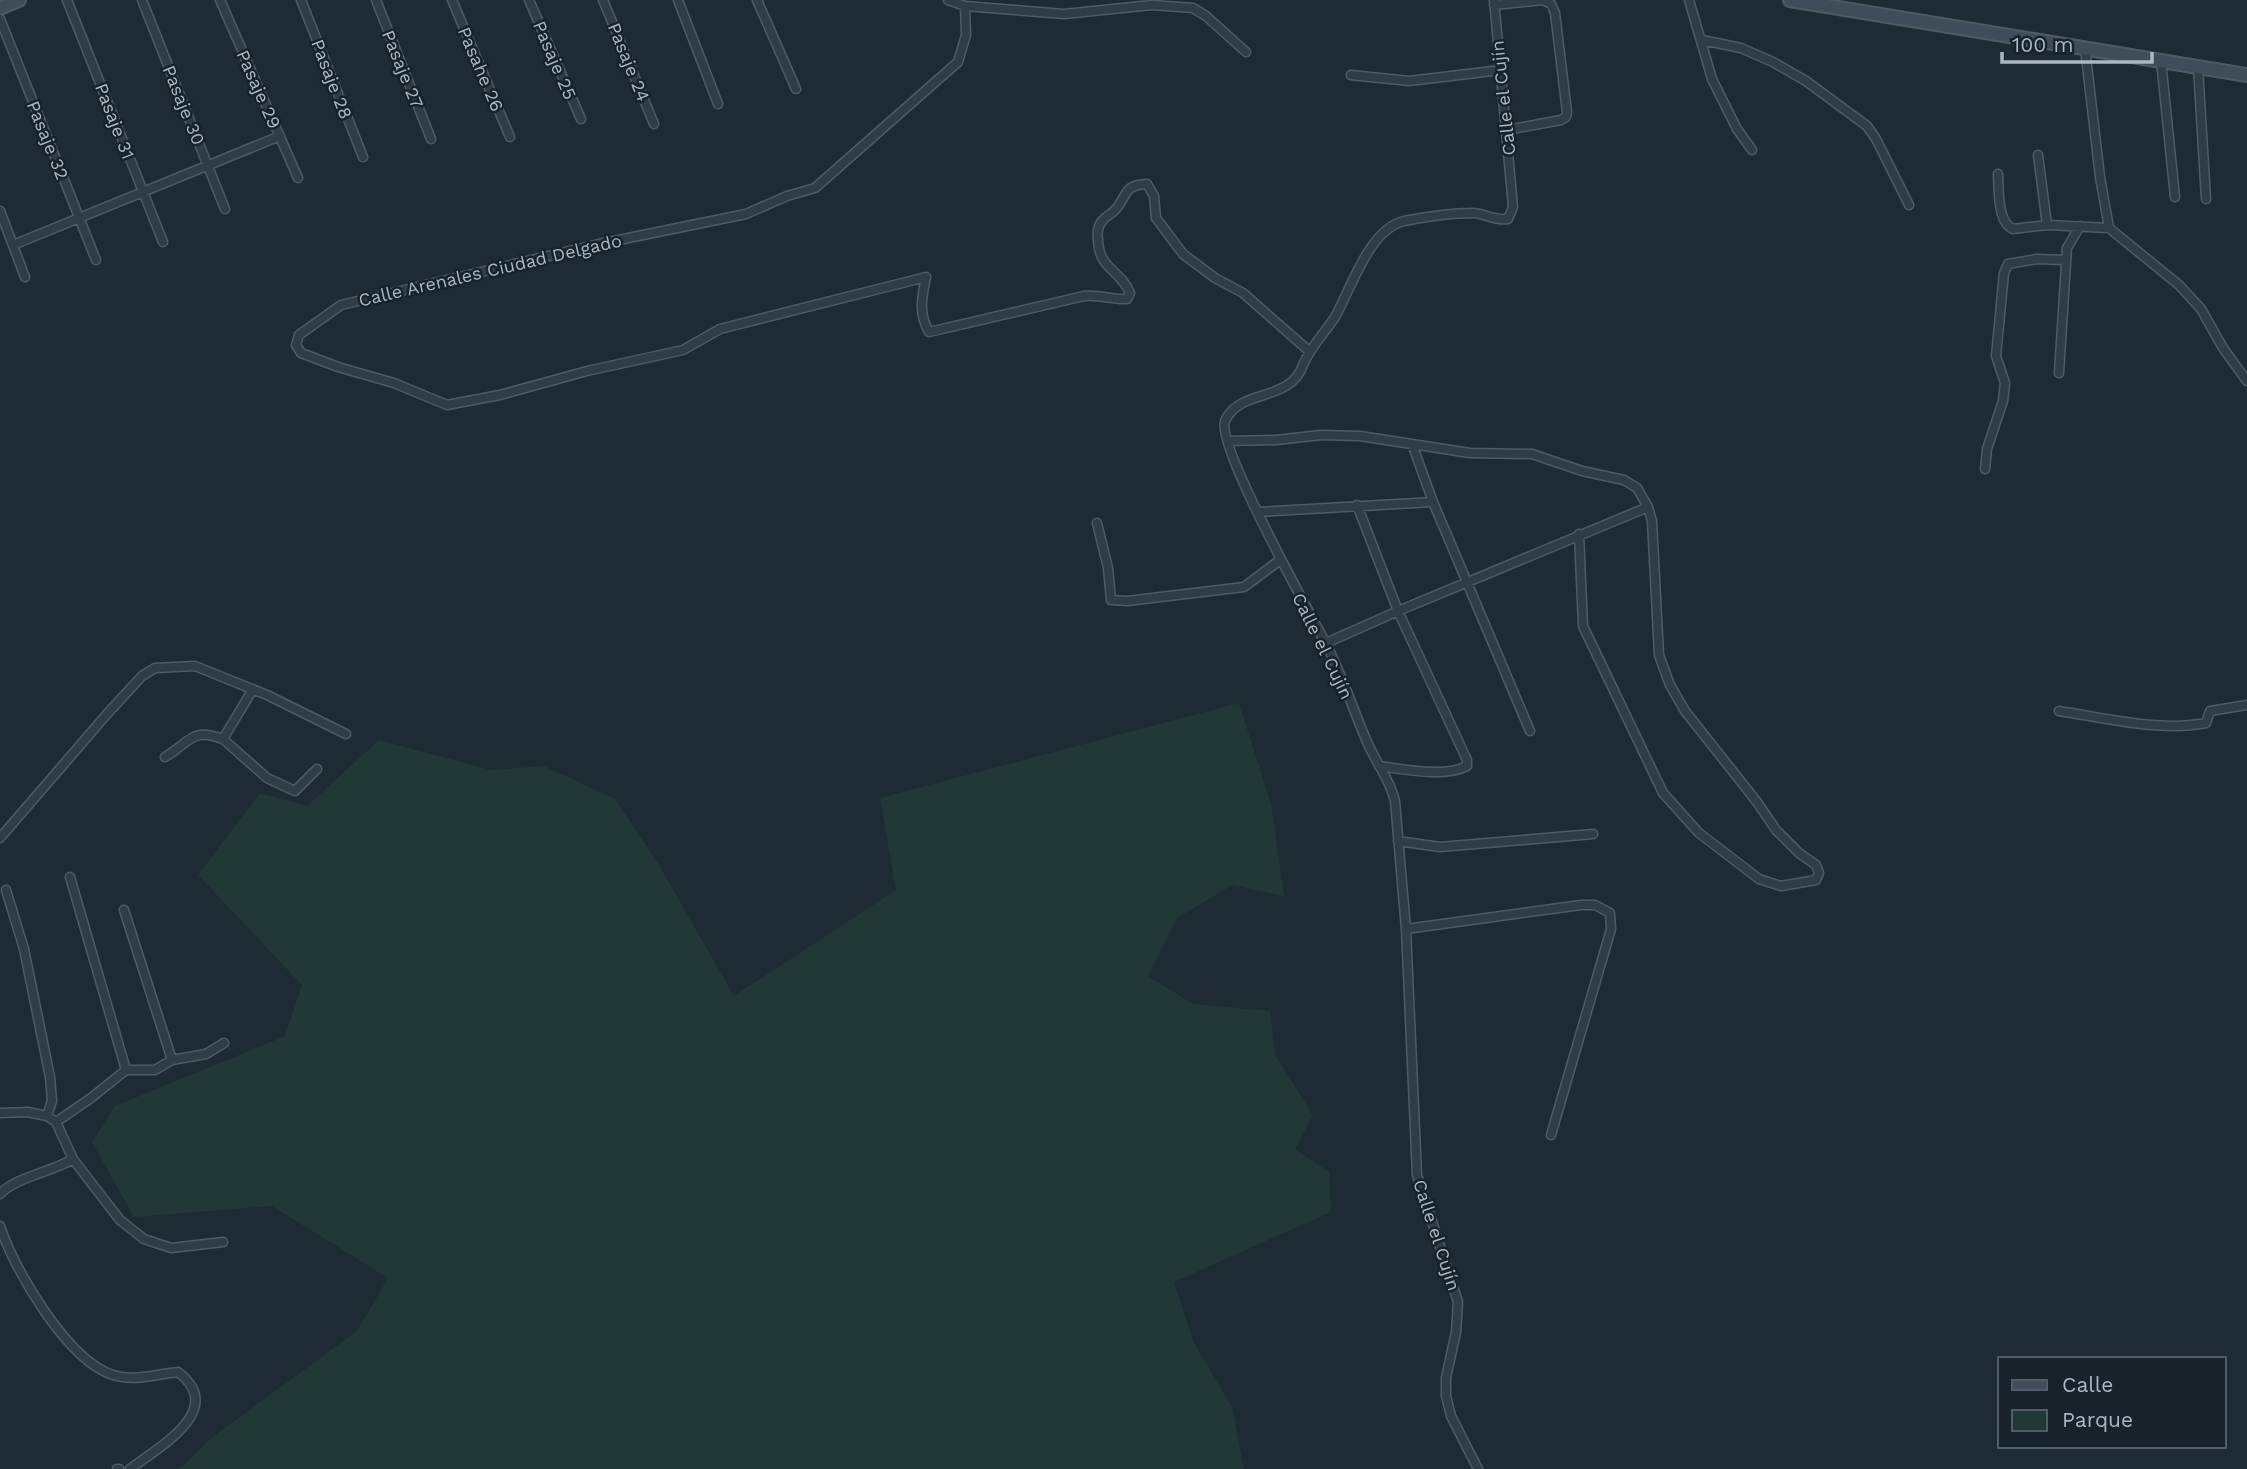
<svg xmlns="http://www.w3.org/2000/svg" width="2247" height="1469" font-family="'Work Sans',sans-serif">
<style>
.green{fill:#213836}
.lines{fill:none;stroke-linecap:round;stroke-linejoin:round}
.street-casing{stroke:#4f5b64;stroke-width:11}
.secondary-casing{stroke:#4f5b64;stroke-width:16}
.street{stroke:#313d46;stroke-width:8}
.secondary{stroke:#3f4c59;stroke-width:12}
.labels{text-anchor:middle;dominant-baseline:central;stroke-width:5;stroke-linejoin:round;paint-order:stroke}
.street-label{font-size:18px;fill:#abb8c3;stroke:#17222a}
</style>
<rect width="100%" height="100%" fill="#1e2b35"/>
<path class="green" d="M1239 703 1271 804 1284 896 1232 885 1177 918 1148 976 1193 1004 1270 1011 1275 1055 1313 1115 1295 1149 1329 1172 1331 1212 1174 1282 1194 1343 1232 1407 1244 1469H179L215 1435 357 1331 388 1278 272 1206 134 1217 92 1142 115 1106 285 1036 302 985 198 875 260 793 307 806 379 740 491 770 544 766 615 799 659 865 734 996 896 890 880 798Z"/>
<g class="lines">
<defs>
<path id="street" d="M67 0 163 242
M142 0 225 209
M220 0 298 178
M301 0 363 157
M376 0 431 139
M452 0 510 137
M529 0 581 119
M603 0 654 124
M678 0 718 104
M757 0 796 89
M948 0 965 6 1064 14 1152 5 1193 8 1206 16 1246 52
M1689 0 1712 79 1737 129 1752 150
M1494 5 1543 0 1551 4 1555 13 1567 112 1566 117 1561 120 1507 130
M965 6 966 35 958 62 815 188 787 196 746 214 599 244 341 305 299 335 296 345 301 353 338 367 394 383 447 405 500 395 587 371 683 350 720 329 926 277C922 297 918 313 929 332L1084 296C1099 294 1112 300 1127 299L1130 293C1121 270 1099 270 1098 240 1097 233 1098 225 1103 220 1106 216 1112 214 1116 209 1128 195 1123 185 1147 184L1154 196 1156 218 1183 254 1215 278 1243 293 1309 351
M0 19 96 260
M1702 40 1741 48 1773 62 1806 81 1867 126 1876 139 1909 205
M2085 48 2100 177 2109 228
M2161 61 2175 197
M2198 67 2206 199
M1351 75 1409 81 1501 70
M2038 155 2047 225
M1998 174C1999 190 1997 222 2013 229L2047 225 2109 228 2179 285 2201 309 2223 348 2247 381
M0 211 25 277
M13 245 280 136
M2059 373 2067 248 2080 226
M1228 441 1276 440 1321 435 1360 436 1470 453 1532 454 1582 471 1624 480 1637 488 1648 507 1652 521 1659 655 1670 685 1685 711 1757 802 1776 830 1799 853 1816 865 1819 873 1816 880 1781 886 1759 879 1699 833 1663 793 1583 626 1579 534
M1412 444 1433 502 1530 731
M1985 469 1987 449 2003 401 2005 383 1996 356 2004 273 2008 264 2037 259 2065 260
M1357 505 1398 611 1467 760V766C1444 778 1404 769 1379 766
M1257 512 1433 502
M1097 523 1108 568 1111 600 1127 601 1244 587 1280 560
M1326 643 1398 611 1648 507
M2059 711C2106 718 2159 732 2206 723L2210 711 2247 705
M223 739 267 778 295 791 317 769
M165 757C191 742 191 727 223 739L253 689
M0 838 107 714 142 676 155 668 195 666 267 695 346 734
M1398 841 1440 847 1593 834
M70 877 126 1070
M6 890 24 949 50 1077 52 1101 47 1116
M124 910 172 1060
M1406 929 1581 905H1595L1610 913 1611 929 1551 1135
M0 1113 28 1112 47 1116 56 1122 73 1159 99 1193 120 1220 144 1239 171 1248 223 1242
M56 1122 91 1098 126 1070H155L172 1060 206 1054 224 1043
M0 1194C16 1177 52 1172 73 1159
M0 1226C14 1270 68 1361 113 1375 135 1382 156 1374 178 1372 227 1410 160 1446 130 1469
M117 1469H119
M1478 1469 1451 1416 1446 1396V1378L1456 1332 1458 1302 1417 1175 1406 929 1395 801C1390 780 1377 764 1368 744 1353 710 1342 674 1325 642 1309 611 1216 446 1225 421 1239 388 1290 403 1303 365 1311 346 1324 334 1335 317 1351 289 1369 229 1404 221 1425 217 1450 213 1472 213 1485 213 1494 221 1508 219L1513 207 1494 0"/>
<path id="secondary" d="M1790 0 2247 75
M0 8 19 0"/>
</defs>
<use href="#street" class="street-casing"/>
<use href="#secondary" class="secondary-casing"/>
<use href="#street" class="street"/>
<use href="#secondary" class="secondary"/>
</g>
<g class="labels">
<g class="street-label">
<text transform="translate(555 60) rotate(67)">Pasaje 25</text>
<text transform="translate(629 62) rotate(68)">Pasaje 24</text>
<text transform="translate(403 69) rotate(68)">Pasaje 27</text>
<text transform="translate(481 69) rotate(67)">Pasahe 26</text>
<text transform="translate(332 79) rotate(69)">Pasaje 28</text>
<text transform="translate(259 89) rotate(66)">Pasaje 29</text>
<text transform="translate(1503 98) rotate(-96)">Calle el Cujín</text>
<text transform="translate(184 105) rotate(68)">Pasaje 30</text>
<text transform="translate(115 121) rotate(69)">Pasaje 31</text>
<text transform="translate(48 140) rotate(68)">Pasaje 32</text>
<text transform="translate(490 270) rotate(-13)">Calle Arenales Ciudad Delgado</text>
<text transform="translate(1323 646) rotate(64)">Calle el Cujín</text>
<text transform="translate(1437 1235) rotate(72)">Calle el Cujín</text>
</g>
</g>
<rect x="1998" y="1357" width="228" height="91" fill="#17222a" stroke="#525e67" stroke-width="2"/>
<rect x="2012" y="1380" width="35" height="10" fill="#3f4c59" stroke="#525e67" stroke-width="2"/>
<text x="2062" y="1392" font-size="21" fill="#abb8c3">Calle</text>
<rect x="2012" y="1410" width="35" height="21" fill="#213836" stroke="#525e67" stroke-width="2"/>
<text x="2062" y="1427" font-size="21" fill="#abb8c3">Parque</text>
<path d="M2002 52v10h150v-10" fill="none" stroke="#abb8c3" stroke-width="3.5"/>
<text x="2012" y="52" font-size="21" fill="#abb8c3" stroke="#17222a" stroke-width="5" paint-order="stroke">100 m</text>
</svg>
